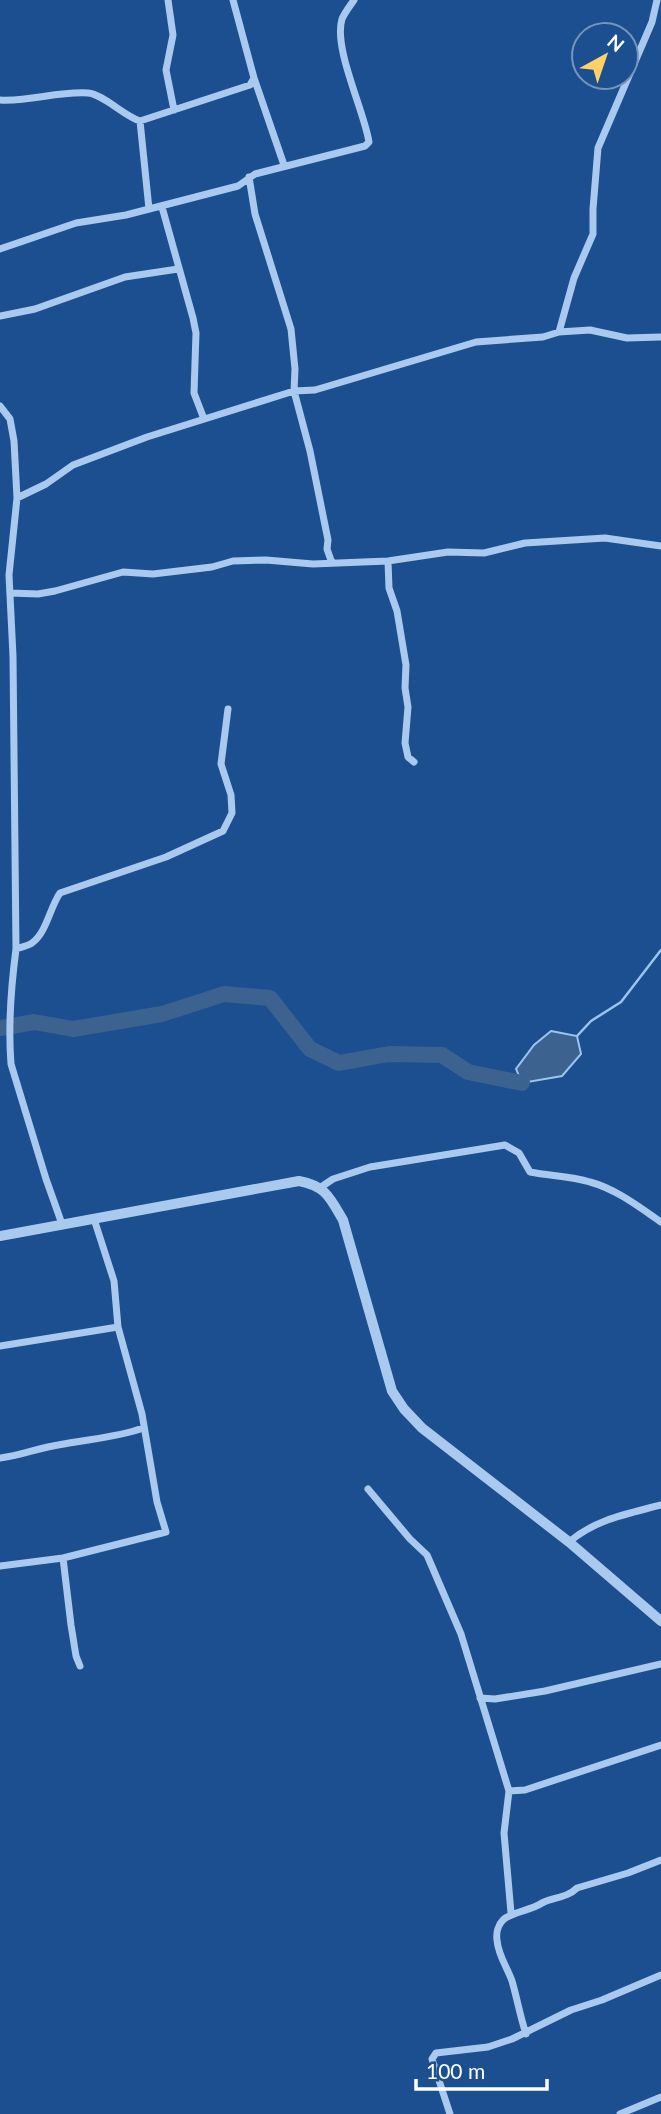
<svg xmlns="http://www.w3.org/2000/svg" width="661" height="2114" font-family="Lato,sans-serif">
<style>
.water{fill:#3c6290;stroke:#9cc4f0;stroke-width:2}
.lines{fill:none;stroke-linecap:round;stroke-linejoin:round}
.stream{stroke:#9cc4f0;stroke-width:2.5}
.river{stroke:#3c6290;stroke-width:16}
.minor{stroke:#a9c9ee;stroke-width:7}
.tertiary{stroke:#a9c9ee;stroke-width:10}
</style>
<rect width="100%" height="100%" fill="#1b4f8f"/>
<path class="water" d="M551 1031 577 1036 581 1054 562 1076 522 1083 516 1069 534 1045Z"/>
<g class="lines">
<path class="stream" d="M577 1036 591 1021 621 1002 661 950"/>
<path class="river" d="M0 1028 34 1022 73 1029 162 1014 224 994 270 998 310 1049 339 1063 389 1054 442 1055 468 1072 522 1083"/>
<path class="minor" d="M168 0 173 35 166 70 174 110
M233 0 254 78 284 165
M0 100C29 102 58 91 88 93 103 94 124 116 140 121L250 85 254 78
M140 121 149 209
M249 177 255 214 291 329 295 369 294 391 310 451 328 540 327 549 332 563
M162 207 193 318 196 333 194 393 204 419
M0 249 76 223 126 215 238 186 255 174 365 146 369 142C364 110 333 48 342 19 345 12 350 6 354 0
M0 316 35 309 125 277 178 269
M559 332 574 278 593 234V209L598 148 652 22 657 0
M0 406 10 419 14 441 17 498 9 575 13 656 16 949C11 987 8 1026 11 1064L46 1179 62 1224
M17 498 46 484 73 465 147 437 294 391 315 390 476 342 543 337 559 332 590 330 627 338 661 337
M388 561 389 588 397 611 406 665 405 688 408 707 405 743 408 757 414 762
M10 593 38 594 55 591 123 572 153 574 212 567 233 561 266 560 313 564 388 561 448 552 484 553 525 543 605 538 661 546
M16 949C21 947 28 946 32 943 47 932 50 907 60 893L166 857 223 831 232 813 231 795 221 764 228 709
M321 1187 333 1179 370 1167 505 1145 519 1153 530 1172C550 1176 570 1176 590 1182 616 1189 639 1207 661 1222
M0 1346 118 1327
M0 1458C20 1456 38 1448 58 1445 87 1439 116 1438 143 1428
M368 1489 410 1539 427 1555 461 1634 509 1791 504 1833 511 1913
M569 1542C596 1519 627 1514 661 1505
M63 1558 71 1625 76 1656 80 1666
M0 1566 63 1558 166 1532 157 1502 142 1414 118 1327 114 1281 94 1219
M480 1698 495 1699 545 1691 661 1664
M509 1791 525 1790 661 1745
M526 2034C520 2016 517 1998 512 1981 507 1967 498 1955 497 1940 496 1933 498 1925 503 1920 511 1912 530 1911 542 1903 554 1897 567 1898 577 1888L628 1873 661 1860
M450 2114 432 2059 436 2053 488 2047 512 2039 571 2010 602 2000 661 1975
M620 2114 661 2097"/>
<path class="tertiary" d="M0 1236 299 1181C326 1186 330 1198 343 1220L392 1391 404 1409 422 1428 569 1542 661 1621"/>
</g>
<g transform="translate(605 56) rotate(40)"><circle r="33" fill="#1b4f8f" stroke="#7695bc" stroke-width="2"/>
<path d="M0-5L12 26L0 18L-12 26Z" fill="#ffd166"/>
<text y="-10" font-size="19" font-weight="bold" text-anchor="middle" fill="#ffffff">N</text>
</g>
<path d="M416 2079v10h131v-10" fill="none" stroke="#ffffff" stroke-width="3.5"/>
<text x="426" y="2079" font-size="21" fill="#ffffff" stroke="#1b4f8f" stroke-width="5" paint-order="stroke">100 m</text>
</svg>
